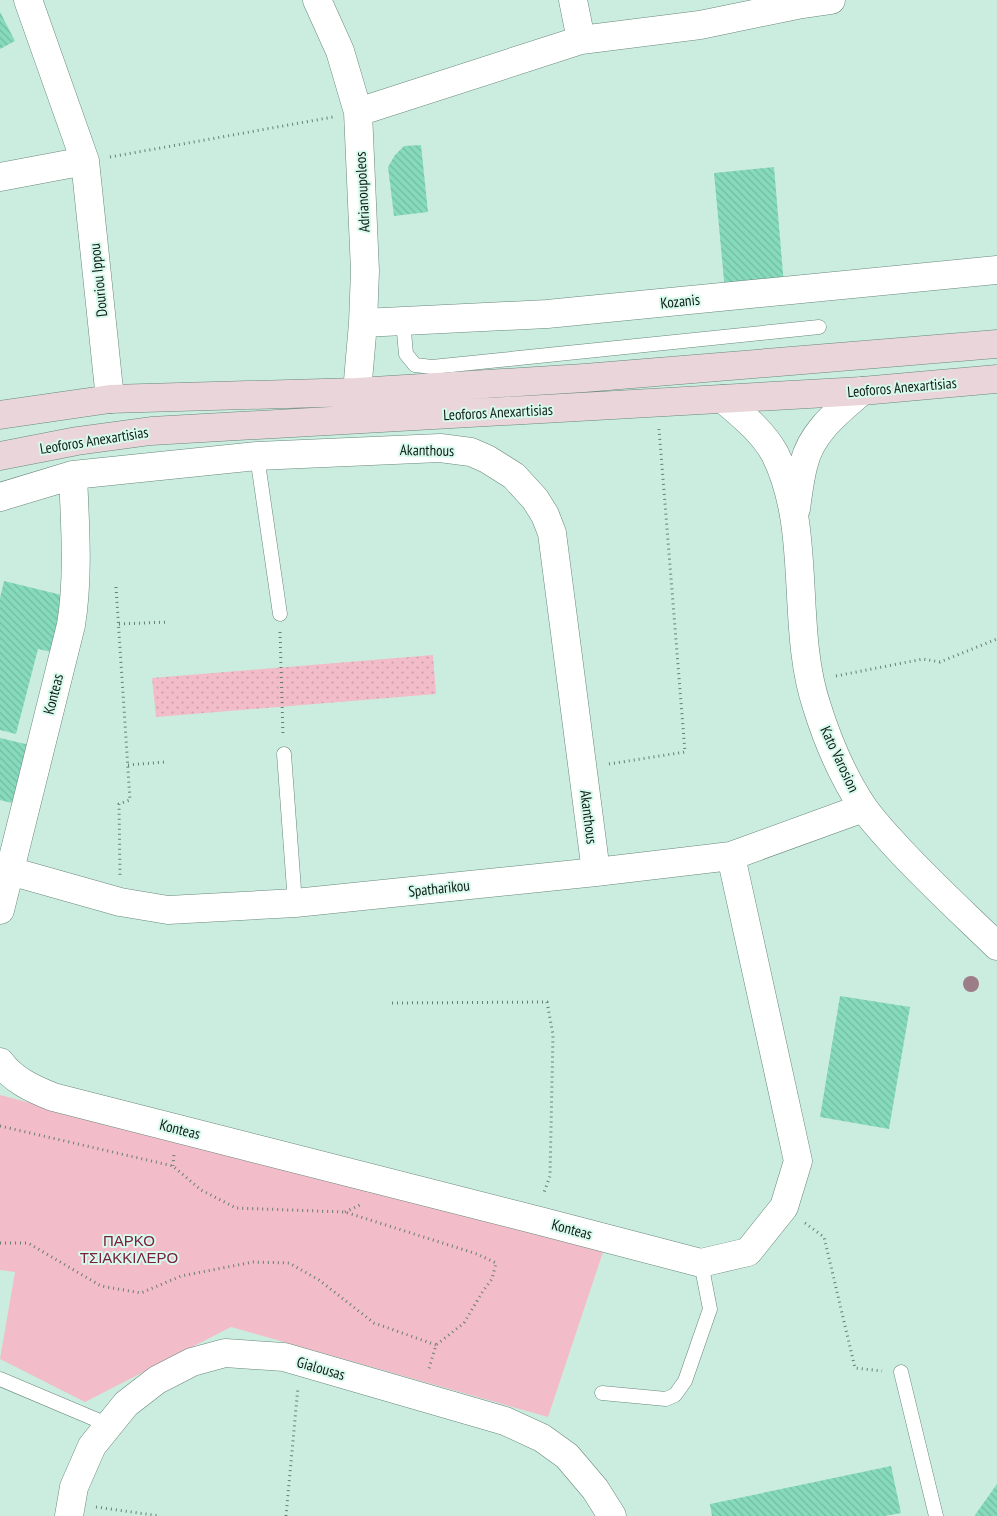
<svg xmlns="http://www.w3.org/2000/svg" width="997" height="1516" font-family="'PT Sans Narrow',sans-serif">
<style>
.grass{fill:url(#grass-dots)}
.park{fill:#f2bcc9}
.building{fill:url(#building-back-hatch)}
.lines{fill:none;stroke-linecap:round;stroke-linejoin:round}
.service-casing{stroke:#68877b;stroke-width:15}
.minor-casing{stroke:#68877b;stroke-width:29}
.tertiary-casing{stroke:#68877b;stroke-width:29}
.secondary-casing{stroke:#68877b;stroke-width:29}
.path{stroke:#677e76;stroke-width:3;stroke-dasharray:1 4;stroke-linecap:butt}
.service{stroke:#fff;stroke-width:14}
.minor{stroke:#fff;stroke-width:28}
.tertiary{stroke:#fff;stroke-width:28}
.secondary{stroke:#e9d5da;stroke-width:28}
.tree{fill:#9d7d88}
.labels{text-anchor:middle;dominant-baseline:central;stroke-width:4;stroke-linejoin:round;paint-order:stroke}
.street-label{font-size:15px;fill:#0f1c17;stroke:#d8faed}
.park-label{font-size:15px;fill:#782140;stroke:#d8faed}
</style>
<defs>
<pattern id="grass-dots" width="8" height="8" patternUnits="userSpaceOnUse" patternTransform="scale(1.25)"><rect width="8" height="8" fill="#f2bcc9"/><path d="M2 2h.1M6 6h.1" fill="none" stroke="#cea1ac" stroke-width="1.8" stroke-linecap="round"/></pattern>
<pattern id="building-back-hatch" width="6" height="6" patternUnits="userSpaceOnUse" patternTransform="scale(1.25)"><rect width="6" height="6" fill="#87dbbd"/><path d="M-1 5l2 2M0 0l6 6M5-1l2 2" fill="none" stroke="#73bba2"/></pattern>
</defs>
<rect width="100%" height="100%" fill="#cbede0"/>
<path class="grass" d="M433 655 436 694 156 717 152 678Z"/>
<path class="park" d="M0 1095 603 1252 548 1417 231 1327 85 1402 0 1359 15 1272 0 1270Z"/>
<path class="building" d="M0 12 15 41 0 49Z
M421 145 428 212 394 216 388 167 395 155 404 146Z
M774 167 784 285 725 291 714 173Z
M4 581 70 597 56 653 38 649 16 734 0 730V598Z
M0 738 38 747 24 806 0 800Z
M840 996 910 1007 889 1129 820 1117Z
M891 1466 901 1513 885 1516H712L710 1504Z
M997 1484V1516H976L975 1515Z"/>
<g class="lines">
<defs>
<path id="service" d="M403 321 406 354 415 365 432 367 819 327
M257 456 280 614
M284 754 295 903
M901 1372 936 1516
M0 1379 109 1425
M602 1393 666 1399 675 1395 685 1381 710 1309 701 1263"/>
<path id="minor" d="M28 0 85 161 110 399
M317 0 340 51 358 112 365 271 363 323 357 392
M573 0 581 40
M358 112 581 40 700 25 797 5 831 0
M0 177 85 161
M363 323 547 314 997 270
M0 497 73 475 257 456 440 448 471 452 487 459 514 476 535 499 545 515 552 533 596 872
M10 871 120 902 168 910 295 903 596 872 731 856 863 808
M0 910 71 625C79 575 75 525 73 475
M0 1062C13 1080 33 1089 53 1097L540 1221 701 1263 748 1252 784 1207 798 1161 731 856
M69 1516 74 1487 92 1446 126 1404 157 1380 192 1362 225 1353 284 1357 505 1421 542 1438 567 1456 595 1489 612 1516"/>
<path id="tertiary" d="M723 399C742 415 763 432 775 454 813 530 790 627 817 707 828 742 843 777 863 807 872 820 884 833 895 845 927 880 963 913 997 946
M796 509C798 494 800 477 804 463 812 431 839 411 862 391"/>
<path id="secondary" d="M0 415 110 399 357 392 584 378 997 344
M0 456 77 441 151 431 862 391 997 379"/>
</defs>
<use href="#service" class="service-casing"/>
<use href="#minor" class="minor-casing"/>
<use href="#tertiary" class="tertiary-casing"/>
<use href="#secondary" class="secondary-casing"/>
<path class="path" d="M110 157 333 117
M116 587 130 800 119 804 120 876
M119 624 169 622
M280 632 283 736
M836 676 923 659 940 662 997 639
M609 764 685 752 659 429
M128 765 165 762
M392 1003 547 1002 553 1035 550 1176 543 1195
M0 1126 173 1166 201 1190 236 1208 345 1212 477 1254 496 1263 492 1279 483 1291 464 1323 436 1345 428 1372
M173 1166 174 1154
M345 1212 362 1204
M805 1223 824 1237 855 1368 882 1371
M0 1243H28L101 1286 141 1293 181 1276 253 1262 289 1263 319 1280 374 1323 436 1345
M96 1507 160 1516
M286 1516 298 1387"/>
<use href="#service" class="service"/>
<use href="#minor" class="minor"/>
<use href="#tertiary" class="tertiary"/>
<use href="#secondary" class="secondary"/>
</g>
<circle class="tree" cx="971" cy="984" r="8"/>
<g class="labels">
<g class="street-label">
<text transform="translate(362 192) rotate(-93)">Adrianoupoleos</text>
<text transform="translate(98 280) rotate(-96)">Douriou Ippou</text>
<text transform="translate(680 301) rotate(-6)">Kozanis</text>
<text transform="translate(902 387) rotate(-5)">Leoforos Anexartisias</text>
<text transform="translate(498 412) rotate(-3)">Leoforos Anexartisias</text>
<text transform="translate(94 440) rotate(-9)">Leoforos Anexartisias</text>
<text transform="translate(427 450) rotate(1)">Akanthous</text>
<text transform="translate(53 694) rotate(-76)">Konteas</text>
<text transform="translate(840 759) rotate(65)">Kato Varosion</text>
<text transform="translate(589 817) rotate(83)">Akanthous</text>
<text transform="translate(439 888) rotate(-6)">Spatharikou</text>
<text transform="translate(180 1129) rotate(14)">Konteas</text>
<text transform="translate(572 1229) rotate(15)">Konteas</text>
<text transform="translate(321 1368) rotate(16)">Gialousas</text>
</g>
<g class="park-label">
<text x="129" y="1240">ΠΑΡΚΟ<tspan x="129" dy="17">ΤΣΙΑΚΚΙΛΕΡΟ</tspan></text>
</g>
</g>
</svg>
